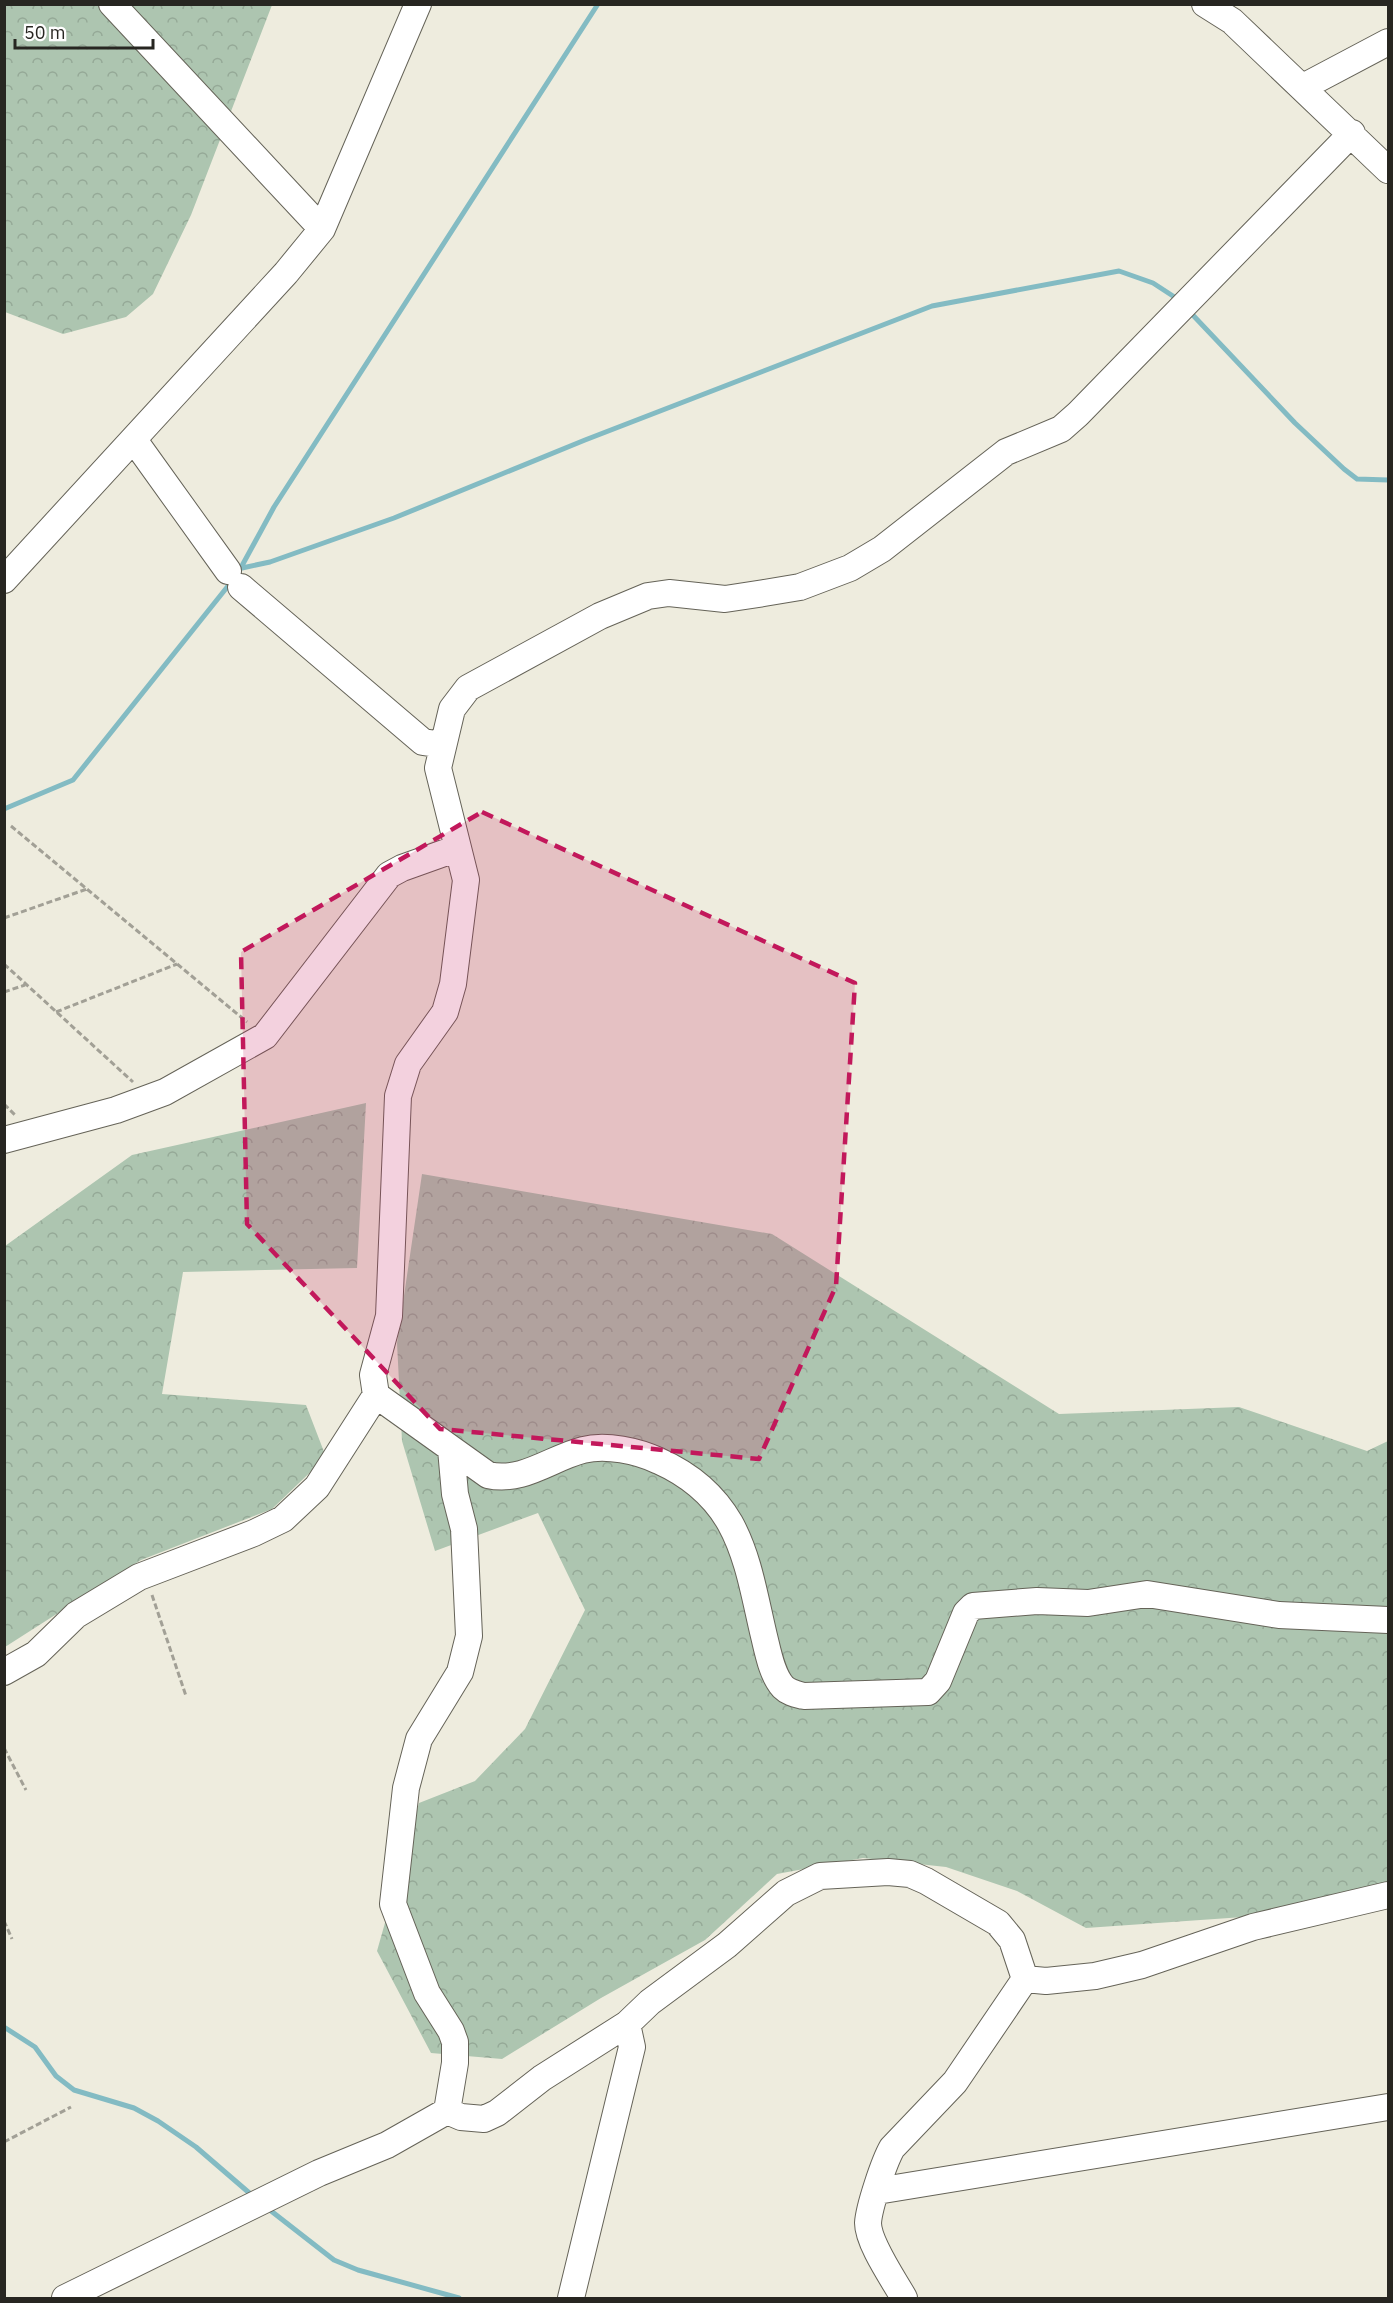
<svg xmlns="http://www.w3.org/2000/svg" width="1393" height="2303" font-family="'IBM Plex Sans',sans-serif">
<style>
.forest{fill:url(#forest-crowns)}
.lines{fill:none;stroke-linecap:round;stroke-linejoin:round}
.stream{stroke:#83bbc3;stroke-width:5}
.minor-casing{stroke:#656358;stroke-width:28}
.path{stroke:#a2a096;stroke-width:3;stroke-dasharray:6 3;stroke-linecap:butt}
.minor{stroke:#fff;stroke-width:26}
.marked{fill:#c2185b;fill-opacity:0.2;stroke:#c2185b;stroke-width:4.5;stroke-dasharray:12 8;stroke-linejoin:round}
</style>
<defs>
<pattern id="forest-crowns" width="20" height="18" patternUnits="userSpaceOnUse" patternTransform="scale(1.5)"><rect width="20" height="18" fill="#adc5b0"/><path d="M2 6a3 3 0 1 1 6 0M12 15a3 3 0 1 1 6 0" fill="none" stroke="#95a997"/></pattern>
</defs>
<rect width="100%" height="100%" fill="#eeecde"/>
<path class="forest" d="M4 5H272L191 215 153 294 126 317 63 334 5 312Z
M366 1103 357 1268 183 1272 162 1394 306 1405 326 1457 272 1509 141 1560 5 1647V1246L132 1155Z
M422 1174 772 1234 1059 1414 1239 1407 1367 1451 1388 1441V1907L1086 1928 1017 1891 946 1867 863 1858 777 1874 705 1940 601 1998 502 2059 431 2053 377 1951 419 1803 475 1781 525 1729 585 1610 538 1513 435 1551 402 1441 397 1343Z"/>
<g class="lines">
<path class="stream" d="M1189 311 1295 423 1344 469 1357 479 1388 480
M242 568 270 562 394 518 585 440 932 306 1119 271 1153 283 1176 298
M238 573 274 507 598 4
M4 809 73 780 232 581
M4 2027 35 2047 56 2076 74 2090 134 2108 158 2121 196 2147 254 2197
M266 2207 334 2260 358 2270 459 2298"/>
<defs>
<path id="minor" d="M112 4 322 229
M1205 4 1232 21 1388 170
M1303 87 1388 42
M134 440 228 571
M4 580 286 273 322 229 418 4
M241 587 423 742 443 745
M4 1140 116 1110 165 1092 265 1036 389 875 402 868 458 848
M376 1395 488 1475C523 1483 551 1458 583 1450 606 1444 638 1451 659 1461 688 1474 714 1495 730 1523 749 1557 755 1599 764 1636 768 1652 772 1675 783 1687 789 1693 796 1694 804 1696L928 1692 938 1681 966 1613 973 1606 1037 1601 1088 1603 1147 1594 1279 1615 1388 1620
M4 1672 36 1654 76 1615 139 1577 254 1533 283 1519 317 1487 376 1395 373 1375 389 1316 398 1096 408 1064 445 1012 453 984 466 880 438 768 452 709 468 688 600 616 648 596 669 593 725 599 764 593 800 587 850 568 882 549 1006 452 1061 429 1078 414 1352 133
M1025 1979 1046 1981 1095 1976 1142 1965 1253 1927 1388 1895
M447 2111 461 2117 484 2119 497 2113 542 2078 627 2024 650 2002 727 1945 786 1893 820 1876 888 1872 910 1874 926 1881 998 1923 1012 1940 1025 1979
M447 2111 455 2063V2042L451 2031 427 1993 393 1904 406 1788 419 1739 460 1672 469 1636 464 1529 455 1494 451 1449
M877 2191 1388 2107
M65 2298 319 2173 387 2145 447 2111
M571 2298 632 2047 627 2024
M904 2298C894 2280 868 2243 868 2223 869 2207 884 2162 892 2148L955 2082 1025 1979"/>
</defs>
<use href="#minor" class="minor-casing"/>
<path class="path" d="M11 826 247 1022
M4 918 87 889
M4 964 133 1082
M4 992 25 985
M56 1012 177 964
M4 1104 16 1116
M152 1595 186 1696
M4 1748 26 1790
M4 1921 12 1939
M4 2142 71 2107"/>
<use href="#minor" class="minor"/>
</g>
<path class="marked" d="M482 812 855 983 836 1286 759 1459 440 1429 247 1224 241 952Z"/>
<rect width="1393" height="2303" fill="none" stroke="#272621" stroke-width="12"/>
<path d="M15 39v9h138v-9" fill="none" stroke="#272621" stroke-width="3"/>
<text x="24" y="39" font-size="18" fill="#272621" stroke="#ffffff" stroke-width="4.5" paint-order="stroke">50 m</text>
</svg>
